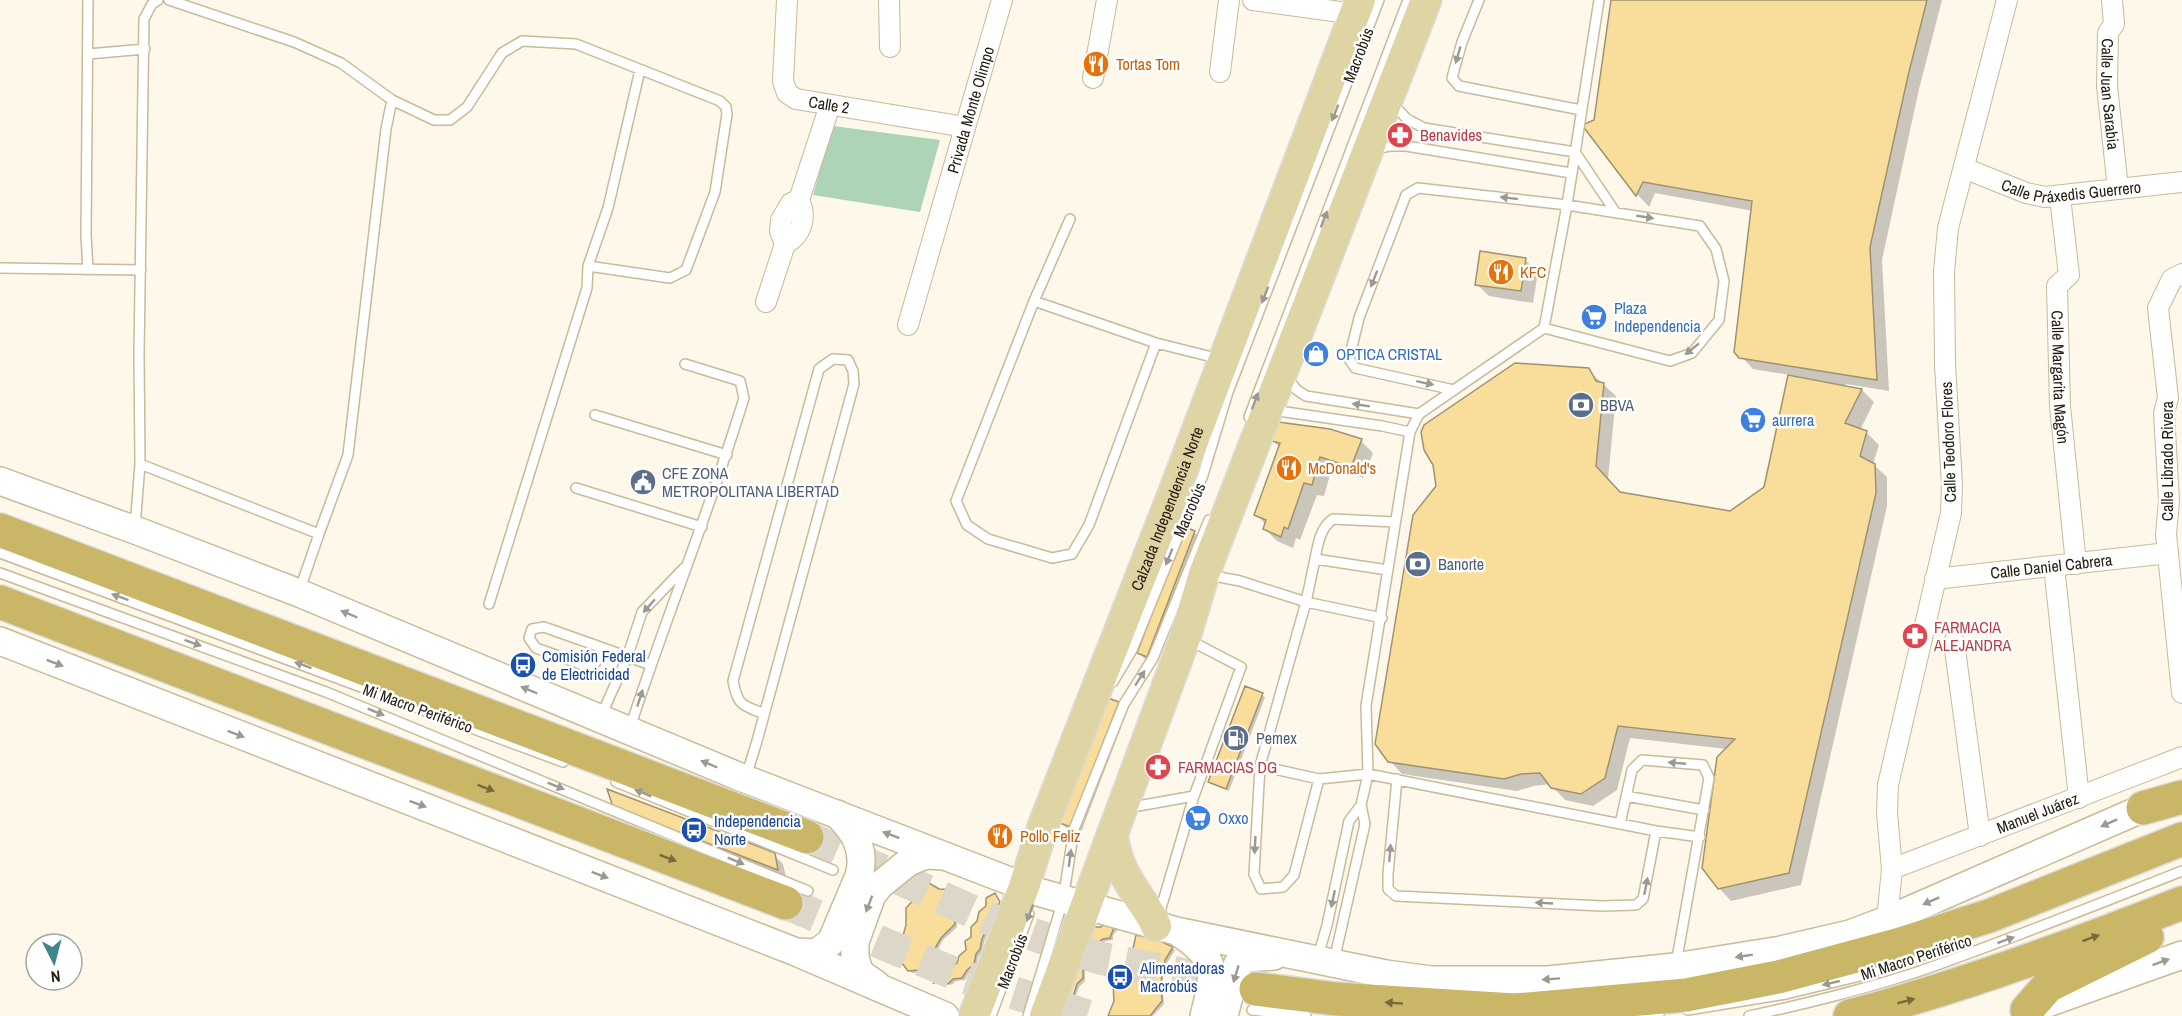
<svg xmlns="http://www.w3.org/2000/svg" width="2182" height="1016" font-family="'Archivo Narrow',sans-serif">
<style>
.green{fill:#aed4b6}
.shadow{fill:#0003}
.building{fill:#f9dd9b;stroke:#a09271;stroke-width:1.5}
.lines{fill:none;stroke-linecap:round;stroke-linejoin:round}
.highway-tunnel{stroke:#ddd7c9;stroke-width:33;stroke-dasharray:33 16;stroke-linecap:butt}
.lane-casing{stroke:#c9ba98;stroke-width:12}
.street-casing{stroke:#c9ba98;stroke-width:22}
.secondary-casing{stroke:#c9ba98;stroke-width:30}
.primary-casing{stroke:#dcdbd9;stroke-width:33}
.highway-casing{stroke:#dcdbd9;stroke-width:36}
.lane{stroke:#fff;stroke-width:9}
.street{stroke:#fff;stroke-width:20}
.secondary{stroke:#fff;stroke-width:27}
.primary{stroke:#dfd4a4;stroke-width:30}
.highway{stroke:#c9b767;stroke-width:33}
.oneway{fill:#9c9993}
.oneway2{fill:#766a3b}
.labels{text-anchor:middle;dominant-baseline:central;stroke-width:5;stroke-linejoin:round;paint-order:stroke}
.street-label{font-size:16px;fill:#221c0f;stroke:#fff}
.food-label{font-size:16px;fill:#c56008;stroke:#fff;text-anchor:start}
.health-label{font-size:16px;fill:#be3a42;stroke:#fff;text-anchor:start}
.shop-label{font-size:16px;fill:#366cbe;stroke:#fff;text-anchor:start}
.service-label{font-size:16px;fill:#4e5e75;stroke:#fff;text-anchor:start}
.transit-label{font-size:16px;fill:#164399;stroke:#fff;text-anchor:start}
</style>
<rect width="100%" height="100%" fill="#fef8ea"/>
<path class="green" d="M833 126 940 140 920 212 813 195Z"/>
<path class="shadow" d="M1612 0H1942L1919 89 1882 260 1889 391 1846 384V387L1862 390 1874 402 1860 430 1866 432 1879 445 1873 464 1887 477V506L1801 885 1731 901 1719 888 1727 749 1630 738 1617 790 1593 806 1565 800 1550 784 1534 786 1517 791 1402 774 1390 761 1588 370 1616 396 1608 479 1621 494 1731 513 1765 488 1790 375 1753 369 1736 351 1753 211 1655 193 1649 207 1638 195 1585 126 1595 121Z
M1525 260 1538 272 1533 303 1489 296 1477 284Z
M1272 440 1361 441 1373 453 1363 478 1332 468 1324 496 1317 495 1300 540 1296 538 1293 548 1277 541 1265 529 1266 525 1256 514 1280 448Z
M1194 532 1203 541 1156 665 1147 661 1138 652Z
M1246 688 1265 697 1229 791 1210 782Z
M1118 703 1127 712 1080 835 1071 832 1062 823Z
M614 806 774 855 783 864 786 877Z
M938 891 960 892 962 894 956 910 957 927 943 940 933 958 931 975 923 972 912 973 905 965 895 959Z
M997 898 1001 905 984 942 982 952 978 957 976 967 969 972 965 980 956 981 951 985 947 983 938 985 937 983 945 974 958 964Z
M1121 926 1113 935V940L1106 941 1099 945 1097 952 1090 959 1091 967 1085 971V981L1079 987 1076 996 1070 1003V1010L1063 1014 1060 1011 1093 929Z
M1164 944 1175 950 1167 963 1162 984 1164 1004 1153 1016H1109Z"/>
<path class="building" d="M1611 0H1927L1908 76 1870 247 1877 380 1739 358 1734 352 1752 201 1643 182 1636 196 1582 125 1594 120Z
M1480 251 1526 258 1521 291 1475 285Z
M1515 363 1589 368 1596 381 1604 383 1596 466 1620 492 1730 511 1764 487 1788 375 1862 389 1845 423 1867 431 1860 456 1875 464 1876 493 1789 873 1718 889 1702 868 1717 757 1735 739 1618 726 1605 778 1581 794 1551 788 1540 773 1521 774 1504 779 1388 762 1375 744 1413 515 1436 486 1433 465 1424 450 1421 432 1424 425Z
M1278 422 1330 429 1362 439 1351 467 1320 457 1312 485 1304 483 1288 529 1284 527 1281 537 1263 529 1266 520 1254 515 1280 443 1271 441Z
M1185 527 1195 531 1147 657 1137 653Z
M1245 686 1263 693 1226 789 1208 782Z
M1108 698 1119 702 1070 827 1060 823Z
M607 789 775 853 778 870 613 807Z
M922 879 939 889 961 890 954 907 955 924 941 938 931 955 929 974 920 970 908 971 902 963 893 959 901 943 906 925V908L918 895Z
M995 893 1000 902 982 939 980 949 976 954 974 964 967 970 962 978 953 979 948 984 943 981 934 983 943 974V967H951L957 963 959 956 966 950 965 941 971 937V927L977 921 979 912 986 906V898Z
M1106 922 1114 927 1110 938 1103 939 1097 943 1095 950 1089 956V964L1083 968V978L1077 984 1074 994 1068 1000V1008L1059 1012 1092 927H1101Z
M1158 934 1164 943 1173 947 1165 960 1161 981 1162 1001 1150 1016H1108L1114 1001 1113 984 1124 971 1132 953 1136 935 1147 937Z"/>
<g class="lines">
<path class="highway-tunnel" d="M807 837 987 918 1099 958 1242 986
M786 903 958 975 1087 1016"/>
<defs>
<path id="lane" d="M169 0 294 42 341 63 392 100 434 120H450L467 107 502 53 522 41 576 44 720 101 726 107 727 114 715 192 686 270 670 278 588 266 587 288 489 604
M1479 0 1462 42 1452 78 1459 86 1581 110
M88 54 145 49
M1393 104 1407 119 1424 128 1575 152 1616 213
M1375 149 1390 146H1406L1571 173
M1070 219 1034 301 956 501 967 525 988 539 1052 558 1072 554 1089 525 1156 343
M588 266 608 208 640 70
M0 268 141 270
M88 270 86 235 88 0
M1034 301 1156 343 1220 359
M1286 377 1297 390 1306 396 1419 414
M1454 390 1355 368 1349 359 1359 318 1406 195 1418 188 1567 205 1700 226 1716 249 1724 281 1719 320 1692 353 1670 361 1544 328
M1272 410 1382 426 1410 432
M595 415 727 455
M1249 417 1408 0
M140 464 319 534 348 455 386 129 392 100
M576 488 702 527
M135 527 140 464 139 354 144 19 152 4 158 0
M0 553 563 762
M1315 559 1306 602 1382 618
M1388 570 1315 559C1318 544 1320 528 1333 519L1395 522
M0 573 326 692 808 891
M1209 575 1240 581 1306 602 1260 766 1319 779 1368 774 1656 831 1700 837
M299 592 319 534
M602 648 596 662 586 666 536 648 529 638 532 629 544 627 651 665
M1113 682 1132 650 1203 475 1228 392 1379 0
M601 716 627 658 642 612 684 568
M630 728C666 617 710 510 744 398L740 381 685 364
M1260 766 1254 874 1261 889 1283 887 1294 875 1319 779
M746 777 757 741 854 384 853 371 848 360 833 359 819 369 733 681C738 706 741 704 764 714
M1397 779 1388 874V889L1396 896 1602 906 1636 905 1643 899 1656 831
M616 782 833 870
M1626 796 1704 810
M1127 808 1194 796 1241 667 1189 640
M1620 824 1632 770 1642 760 1703 765 1709 778 1676 964
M1159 915 1194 796
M1318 957 1327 925 1349 821 1361 805
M1334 961 1365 824 1361 805 1368 774 1366 706 1410 432 1419 414 1544 328 1567 205 1599 0
M1252 1010 1306 1016
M1688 1010 1786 994 1860 976 1962 942
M991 1016 1029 914
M1028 1016 1063 900 1074 829 1124 704 1153 658 1209 520
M1639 1016 1659 1014
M1749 1016C1805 1004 1862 990 1917 972 2006 941 2094 906 2182 871"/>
<g id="street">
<path id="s1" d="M787 0 783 81 787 93 796 99 965 127"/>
<path d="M889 0 890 47"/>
<path d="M1253 0 1355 14"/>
<path id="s2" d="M2112 0 2114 24 2108 33 2107 86 2118 189"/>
<path d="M1220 72 1229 0"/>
<path d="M1093 78 1107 0"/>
<path id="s3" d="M1964 168 2026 193 2045 197 2182 182"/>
<path id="s4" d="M2060 197 2069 275 2057 286 2060 406 2076 564"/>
<path d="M785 244C802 235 807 217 799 200"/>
<path d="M2182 274 2172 279 2158 308 2168 398 2164 413 2169 501 2166 534 2182 693"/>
<path d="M766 302 785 244 780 231 781 220 791 203 799 200 830 105"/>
<path id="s5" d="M908 325 1002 0"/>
<path d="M2054 566 2079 798"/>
<path id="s6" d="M1935 579 2168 553"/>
<path d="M1954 642 1980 836"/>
<path id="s7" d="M1892 869 2182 757"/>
<path d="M1887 920 1892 869 1887 813 1888 785 1951 513 1952 485 1945 364 1944 272 1948 228 2007 0"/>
</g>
<path id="secondary" d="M0 481 135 530 299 593 745 779 1038 892 1176 931 1386 974 1431 980H1548L1675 967 1781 950 1850 934 1887 920 2162 800
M0 641 796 952 945 1016
M1179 933C1219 959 1215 973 1204 1016
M796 952 816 953 831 942 859 876C866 850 855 832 837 814
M876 984 860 973 855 958V942L872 895 880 885 907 863 918 858 927 855 943 856
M2028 1010 2182 955
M1224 1016 1237 965 1246 958 1274 956"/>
<g id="primary">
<path d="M1112 834C1119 875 1132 885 1153 919L1156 926"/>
<path id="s8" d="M974 1016 1024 887 1043 826 1173 494 1360 0"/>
<path d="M1045 1016 1185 638 1204 574 1426 0"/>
</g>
<path id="highway" d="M0 530 807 837
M0 602 786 903
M2143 808 2182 797
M1256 989 1336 999 1515 1010 1686 995 1778 977 1897 945 1989 916 2182 839
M2027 1010 2048 986 2147 937
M1850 1016C1963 986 2073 946 2182 903"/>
</defs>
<use href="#lane" class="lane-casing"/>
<use href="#street" class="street-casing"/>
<use href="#secondary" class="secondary-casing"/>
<use href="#primary" class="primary-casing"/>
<use href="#highway" class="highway-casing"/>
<use href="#lane" class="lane"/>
<use href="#street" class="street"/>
<use href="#secondary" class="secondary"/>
<use href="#primary" class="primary"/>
<use href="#highway" class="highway"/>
</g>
<defs><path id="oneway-solid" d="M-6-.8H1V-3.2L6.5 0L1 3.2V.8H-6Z" transform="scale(1.5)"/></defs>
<g class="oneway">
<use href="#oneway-solid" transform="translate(1458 55) rotate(106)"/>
<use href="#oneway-solid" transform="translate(1335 113) rotate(111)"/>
<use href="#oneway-solid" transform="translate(1509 198) rotate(-174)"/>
<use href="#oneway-solid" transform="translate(1645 217) rotate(9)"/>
<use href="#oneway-solid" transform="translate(1324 219) rotate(-69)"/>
<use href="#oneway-solid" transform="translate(1374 279) rotate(111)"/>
<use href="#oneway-solid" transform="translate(1265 295) rotate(111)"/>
<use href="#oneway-solid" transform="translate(1692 349) rotate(141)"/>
<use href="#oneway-solid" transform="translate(1425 383) rotate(12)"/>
<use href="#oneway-solid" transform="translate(1255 401) rotate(-70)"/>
<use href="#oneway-solid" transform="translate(1361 405) rotate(-171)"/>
<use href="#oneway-solid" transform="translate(1169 557) rotate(112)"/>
<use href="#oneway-solid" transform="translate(120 597) rotate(-160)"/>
<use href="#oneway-solid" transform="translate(649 606) rotate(131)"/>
<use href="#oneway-solid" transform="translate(349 614) rotate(-157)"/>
<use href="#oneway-solid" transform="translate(193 643) rotate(20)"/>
<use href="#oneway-solid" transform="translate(55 663) rotate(21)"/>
<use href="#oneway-solid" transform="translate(303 665) rotate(-160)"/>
<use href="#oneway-solid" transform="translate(1140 678) rotate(-57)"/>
<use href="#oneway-solid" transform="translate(529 690) rotate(-157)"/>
<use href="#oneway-solid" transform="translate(640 698) rotate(-72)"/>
<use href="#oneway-solid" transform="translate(376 712) rotate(22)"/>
<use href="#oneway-solid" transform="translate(236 734) rotate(21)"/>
<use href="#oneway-solid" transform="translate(1677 763) rotate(-175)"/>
<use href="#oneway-solid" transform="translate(709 764) rotate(-157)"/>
<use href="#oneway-solid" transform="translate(556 786) rotate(22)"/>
<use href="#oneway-solid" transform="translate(643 793) rotate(-158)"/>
<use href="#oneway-solid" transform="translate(418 804) rotate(21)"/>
<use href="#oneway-solid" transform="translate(2109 823) rotate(156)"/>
<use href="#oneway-solid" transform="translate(891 835) rotate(-159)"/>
<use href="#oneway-solid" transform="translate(1255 845) rotate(93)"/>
<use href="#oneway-solid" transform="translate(1390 853) rotate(-85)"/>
<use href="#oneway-solid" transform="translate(1070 858) rotate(-82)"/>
<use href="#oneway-solid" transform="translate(736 861) rotate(22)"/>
<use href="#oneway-solid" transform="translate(600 875) rotate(21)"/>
<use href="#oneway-solid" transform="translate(1646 886) rotate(-79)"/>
<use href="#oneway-solid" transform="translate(1333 899) rotate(102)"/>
<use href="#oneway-solid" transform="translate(1931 901) rotate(156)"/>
<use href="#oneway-solid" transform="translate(1544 903) rotate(-177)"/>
<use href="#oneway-solid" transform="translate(869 904) rotate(111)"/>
<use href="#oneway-solid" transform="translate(1030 913) rotate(111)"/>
<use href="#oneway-solid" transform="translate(2006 940) rotate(-20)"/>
<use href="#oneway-solid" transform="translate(1744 956) rotate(171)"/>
<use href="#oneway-solid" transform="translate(2161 962) rotate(-20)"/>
<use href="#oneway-solid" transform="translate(1236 974) rotate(107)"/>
<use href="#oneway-solid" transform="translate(1551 979) rotate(176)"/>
<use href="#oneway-solid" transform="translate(1831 983) rotate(167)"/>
</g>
<g class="oneway2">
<use href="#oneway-solid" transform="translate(486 788) rotate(21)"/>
<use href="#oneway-solid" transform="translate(668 858) rotate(21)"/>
<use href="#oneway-solid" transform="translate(2091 938) rotate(-20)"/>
<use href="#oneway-solid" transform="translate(1906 1001) rotate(-15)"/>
<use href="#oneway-solid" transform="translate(1394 1003) rotate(-176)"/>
</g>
<defs>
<symbol id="restaurant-disc" viewBox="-11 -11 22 22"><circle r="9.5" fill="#e8710a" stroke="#fff"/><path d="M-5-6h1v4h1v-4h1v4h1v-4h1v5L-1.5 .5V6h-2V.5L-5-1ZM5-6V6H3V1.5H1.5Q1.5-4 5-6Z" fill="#fff"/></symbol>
<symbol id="pharmacy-disc" viewBox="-11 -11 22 22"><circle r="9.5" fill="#e0444e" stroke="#fff"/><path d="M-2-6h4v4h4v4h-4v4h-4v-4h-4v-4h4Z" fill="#fff"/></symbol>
<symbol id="supermarket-disc" viewBox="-11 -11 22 22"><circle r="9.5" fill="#3f7fe0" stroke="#fff"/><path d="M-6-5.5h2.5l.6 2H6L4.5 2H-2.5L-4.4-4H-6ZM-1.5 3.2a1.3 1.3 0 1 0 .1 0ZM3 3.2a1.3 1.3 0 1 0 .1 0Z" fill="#fff"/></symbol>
<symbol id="shop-disc" viewBox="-11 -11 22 22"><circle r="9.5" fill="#3f7fe0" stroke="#fff"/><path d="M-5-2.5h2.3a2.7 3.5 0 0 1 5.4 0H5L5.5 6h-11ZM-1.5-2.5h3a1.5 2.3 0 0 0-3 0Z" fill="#fff"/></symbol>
<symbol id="bank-disc" viewBox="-11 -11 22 22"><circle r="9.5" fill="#5c6f8a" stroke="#fff"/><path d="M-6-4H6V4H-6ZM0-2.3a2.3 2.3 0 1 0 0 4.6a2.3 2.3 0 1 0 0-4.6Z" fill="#fff"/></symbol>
<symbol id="civic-disc" viewBox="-11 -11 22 22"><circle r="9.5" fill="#5c6f8a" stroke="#fff"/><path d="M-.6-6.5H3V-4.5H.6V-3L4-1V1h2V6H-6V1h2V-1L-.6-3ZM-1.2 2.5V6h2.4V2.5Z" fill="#fff"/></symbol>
<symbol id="bus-disc" viewBox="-11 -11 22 22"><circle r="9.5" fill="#1a4fb4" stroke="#fff"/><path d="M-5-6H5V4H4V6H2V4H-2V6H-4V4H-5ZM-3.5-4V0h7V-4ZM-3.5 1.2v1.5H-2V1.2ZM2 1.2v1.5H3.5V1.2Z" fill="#fff"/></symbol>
<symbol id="fuel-disc" viewBox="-11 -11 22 22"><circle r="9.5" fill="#5c6f8a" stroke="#fff"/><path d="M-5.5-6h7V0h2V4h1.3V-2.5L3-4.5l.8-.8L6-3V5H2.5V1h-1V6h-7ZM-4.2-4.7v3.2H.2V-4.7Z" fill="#fff"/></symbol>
</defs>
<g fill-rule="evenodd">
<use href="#restaurant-disc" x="1081" y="49" width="30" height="30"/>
<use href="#pharmacy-disc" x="1385" y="120" width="30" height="30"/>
<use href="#restaurant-disc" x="1486" y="257" width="30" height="30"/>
<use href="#supermarket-disc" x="1579" y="302" width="30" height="30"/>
<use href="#shop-disc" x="1301" y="339" width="30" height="30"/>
<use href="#bank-disc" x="1566" y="390" width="30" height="30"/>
<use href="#supermarket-disc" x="1738" y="405" width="30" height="30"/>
<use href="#restaurant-disc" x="1274" y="453" width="30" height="30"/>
<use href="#civic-disc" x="628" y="467" width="30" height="30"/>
<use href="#bank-disc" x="1403" y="549" width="30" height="30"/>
<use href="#pharmacy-disc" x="1900" y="621" width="30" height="30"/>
<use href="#bus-disc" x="508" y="650" width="30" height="30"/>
<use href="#fuel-disc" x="1221" y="723" width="30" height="30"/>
<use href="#pharmacy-disc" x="1143" y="752" width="30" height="30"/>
<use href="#supermarket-disc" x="1183" y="803" width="30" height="30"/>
<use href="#bus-disc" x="679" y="815" width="30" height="30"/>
<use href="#restaurant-disc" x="985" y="821" width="30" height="30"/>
<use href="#bus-disc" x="1105" y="962" width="30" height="30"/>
</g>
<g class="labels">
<g class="street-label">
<text transform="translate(1358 55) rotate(-69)">Macrobús</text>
<text stroke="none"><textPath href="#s2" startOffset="96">Calle Juan Sarabia</textPath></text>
<text stroke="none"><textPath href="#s1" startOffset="138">Calle 2</textPath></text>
<text stroke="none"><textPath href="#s5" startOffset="224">Privada Monte Olimpo</textPath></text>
<text stroke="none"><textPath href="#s3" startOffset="112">Calle Práxedis Guerrero</textPath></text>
<text stroke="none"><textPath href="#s4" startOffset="186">Calle Margarita Magón</textPath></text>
<text transform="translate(1948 442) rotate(-92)">Calle Teodoro Flores</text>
<text transform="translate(2167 461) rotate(-90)">Calle Librado Rivera</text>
<text stroke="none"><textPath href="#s8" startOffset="543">Calzada Independencia Norte</textPath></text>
<text transform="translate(1189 510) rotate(-67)">Macrobús</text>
<text stroke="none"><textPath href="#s6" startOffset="117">Calle Daniel Cabrera</textPath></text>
<text transform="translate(418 708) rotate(20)">Mi Macro Periférico</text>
<text stroke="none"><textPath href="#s7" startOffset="156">Manuel Juárez</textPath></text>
<text transform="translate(1916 957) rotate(-18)">Mi Macro Periférico</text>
<text transform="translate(1012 961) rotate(-69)">Macrobús</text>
</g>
<g class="food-label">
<text x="1116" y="64">Tortas Tom</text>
<text x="1520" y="272">KFC</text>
<text x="1308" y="468">McDonald's</text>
<text x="1020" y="836">Pollo Feliz</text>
</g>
<g class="health-label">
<text x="1420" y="135">Benavides</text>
<text x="1934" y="627">FARMACIA<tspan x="1934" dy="18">ALEJANDRA</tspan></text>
<text x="1178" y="767">FARMACIAS DG</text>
</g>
<g class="shop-label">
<text x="1614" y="308">Plaza<tspan x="1614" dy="18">Independencia</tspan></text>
<text x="1336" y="354">OPTICA CRISTAL</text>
<text x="1772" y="420">aurrera</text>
<text x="1218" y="818">Oxxo</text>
</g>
<g class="service-label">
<text x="1600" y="405">BBVA</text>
<text x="662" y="473">CFE ZONA<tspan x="662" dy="18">METROPOLITANA LIBERTAD</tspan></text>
<text x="1438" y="564">Banorte</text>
<text x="1256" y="738">Pemex</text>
</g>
<g class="transit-label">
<text x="542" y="656">Comisión Federal<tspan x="542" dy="18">de Electricidad</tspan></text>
<text x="714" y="821">Independencia<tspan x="714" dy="18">Norte</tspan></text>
<text x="1140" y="968">Alimentadoras<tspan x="1140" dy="18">Macrobús</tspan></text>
</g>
</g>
<g transform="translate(54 962) rotate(174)"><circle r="28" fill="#ffffff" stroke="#a7a49f" stroke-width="1.5"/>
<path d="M0-4.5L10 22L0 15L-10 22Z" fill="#3e868b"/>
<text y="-9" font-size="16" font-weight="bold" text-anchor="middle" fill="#221c0f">N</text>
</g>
</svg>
